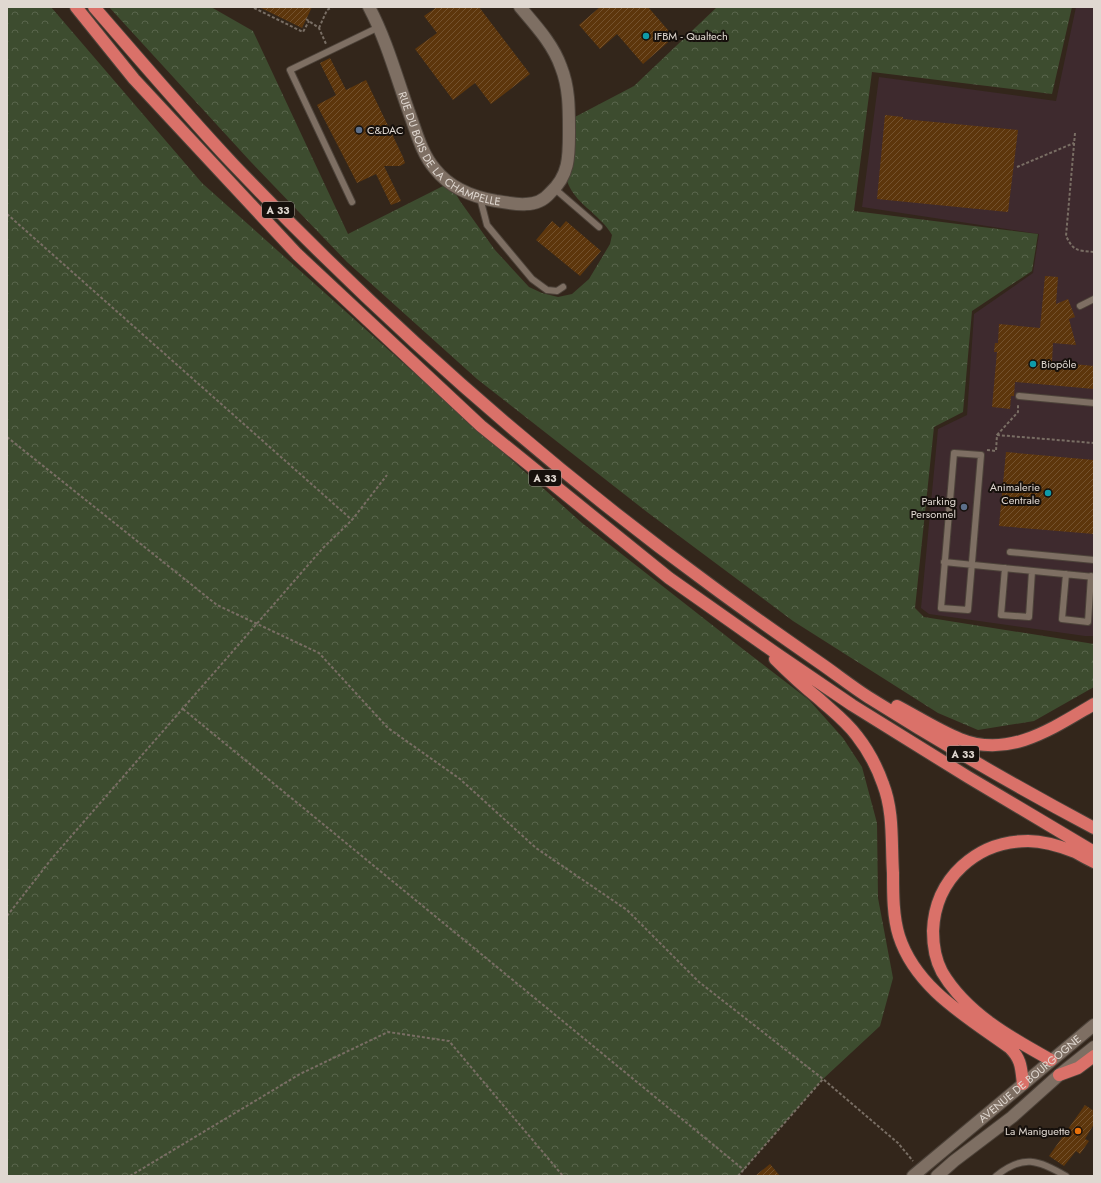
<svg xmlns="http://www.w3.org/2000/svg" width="1101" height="1183" font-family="Jost,sans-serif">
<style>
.education{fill:#3e2a2e}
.forest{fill:url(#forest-crowns)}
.building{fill:url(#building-hatch)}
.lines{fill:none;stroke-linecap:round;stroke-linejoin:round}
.lane-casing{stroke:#4d433a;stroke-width:8}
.street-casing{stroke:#4d433a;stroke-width:14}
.secondary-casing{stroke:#4d433a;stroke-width:14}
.highway-casing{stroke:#4d433a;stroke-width:14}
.path{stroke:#796e64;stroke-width:2;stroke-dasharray:3 2;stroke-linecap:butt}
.lane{stroke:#7e6f63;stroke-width:6}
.street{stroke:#7e6f63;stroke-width:12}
.secondary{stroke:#7e6f63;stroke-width:12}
.highway{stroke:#da7169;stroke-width:12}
.culture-dot{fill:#0f9aa8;stroke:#16100c;stroke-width:1.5}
.service-dot{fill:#5c6f8a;stroke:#16100c;stroke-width:1.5}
.food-dot{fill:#e8710a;stroke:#16100c;stroke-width:1.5}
.labels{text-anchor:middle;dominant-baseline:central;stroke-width:4;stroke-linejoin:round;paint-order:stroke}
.shield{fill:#16100c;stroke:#a39c96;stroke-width:1}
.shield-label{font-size:10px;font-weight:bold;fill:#e0d8d1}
.poi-label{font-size:11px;fill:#e0d8d1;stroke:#16100c;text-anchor:start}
.street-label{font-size:11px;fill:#e0d8d1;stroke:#16100c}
</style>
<defs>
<pattern id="forest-crowns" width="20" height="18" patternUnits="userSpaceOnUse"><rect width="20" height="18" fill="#3d4c2f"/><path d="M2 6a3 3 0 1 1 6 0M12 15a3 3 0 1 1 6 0" fill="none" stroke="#59654c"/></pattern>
<pattern id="building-hatch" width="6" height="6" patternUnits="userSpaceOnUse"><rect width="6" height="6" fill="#5d360c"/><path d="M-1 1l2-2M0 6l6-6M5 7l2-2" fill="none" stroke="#74522e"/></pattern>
</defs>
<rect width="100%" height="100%" fill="#33261b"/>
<path class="education" d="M1076 7H1094V636H1085L929 614 921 608 938 429 967 415 974 314 1033 273 1039 234 862 207 879 77 1056 101Z"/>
<path class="forest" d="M7 7H51L202 183 582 523 739 646 809 700 843 738 862 767 877 823 878 898 893 978 880 1026 823 1079 738 1176H7Z
M109 7H211L253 31 348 234 445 185 453 189 460 201 495 250 529 287 542 293 558 297 572 294 589 279 610 244 612 235C609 230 606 226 602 222 589 208 574 200 567 181L571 119 634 86 717 7H1072L1052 94 872 72 854 211 1038 234 1032 271 972 311 963 412 934 427 915 608 924 617 1094 644V687L1034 721 978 730 938 713 793 621 647 512 477 379 347 262 250 161Z"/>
<path class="building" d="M259 7H312L302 28Z
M437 7H479L530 74 491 104 475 83 453 100 415 49 437 33 424 16Z
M600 7H648L674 37 643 64 617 34 600 49 579 25Z
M330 58 346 90 366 80 403 157 405 163 400 166H384L401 201 391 205 376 174 357 183 317 105 336 95 320 63Z
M885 115 903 117V119L1018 130 1008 212 877 199Z
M552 221 560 228 566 221 601 251 580 276 536 240Z
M1045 276 1058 277 1056 304 1068 299 1075 317 1069 319 1076 345 1053 343 1052 362 1094 366V389L1015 382 1014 396H1011L1010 409 992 407 997 352H994L995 343H998L999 324 1040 328Z
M1006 452 1094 460V534L999 526Z
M1085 1105 1094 1111V1124L1085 1139 1089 1141 1080 1154 1076 1151 1064 1166 1049 1156Z
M770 1164 780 1176H755Z"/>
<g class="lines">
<defs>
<path id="lane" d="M555 189 599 227
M480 198 487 225 532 279 547 290 557 291 563 287
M352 202 290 70 379 27
M1080 306 1094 299
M1019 396 1094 403
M954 453 981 455 968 610 941 608Z
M1010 552 1094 560
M944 562 1094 577
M1005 568 1001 615 1029 617 1032 571
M1066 574 1062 619 1088 622 1091 576
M996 1176C1023 1154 1038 1160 1066 1176"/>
<g id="street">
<path id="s1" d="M369 7C387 41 397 79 410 115 417 134 422 154 435 169 450 188 473 197 496 201 505 202 516 205 526 204 535 204 544 200 550 193 570 175 569 155 569 129 569 108 569 87 561 67 553 44 536 26 520 7"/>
</g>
<g id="secondary">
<path id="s2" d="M913 1176 1094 1025"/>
<path d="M937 1176 954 1161 1012 1117 1059 1075 1094 1047"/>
</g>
<path id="highway" d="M76 7 134 79 297 254 481 426 669 578 777 654 852 705 968 777 1094 852
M94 7C140 60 185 113 233 164 381 319 540 461 713 587 748 613 784 638 820 663 836 674 851 686 868 697 941 743 1017 787 1094 828
M775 659C789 673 803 686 818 698 831 710 846 721 857 736 868 750 877 767 883 784 894 812 891 843 893 873 893 894 893 917 899 936 916 989 969 1018 1010 1048 1022 1060 1021 1069 1023 1084
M897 706C918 717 938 730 960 739 1009 759 1053 728 1094 704
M1051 1060C1011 1038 966 1013 942 972 935 959 933 945 933 931 935 878 977 841 1028 841 1044 841 1060 846 1075 852 1081 855 1087 859 1094 862
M1059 1075 1078 1068 1094 1056"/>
</defs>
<use href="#lane" class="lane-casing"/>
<use href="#street" class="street-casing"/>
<use href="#secondary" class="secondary-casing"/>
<use href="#highway" class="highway-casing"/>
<path class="path" d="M254 8 303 32 309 21
M306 19 319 28 326 44
M319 28 327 10 332 7
M1075 133 1066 236C1074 252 1077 250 1094 252
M1017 167 1074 143
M7 214 352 520
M997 435 1018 412V404
M7 437 217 605 319 653 388 728 460 779 536 848 627 910 699 982 823 1079 898 1143 913 1161
M987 450 996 451 997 435 1094 443
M183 709 744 1170
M7 916 53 857 323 548 352 520 387 475
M130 1176 300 1074 388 1032 449 1041 563 1176
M738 1176 823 1079"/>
<use href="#lane" class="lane"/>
<use href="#street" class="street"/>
<use href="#secondary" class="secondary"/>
<use href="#highway" class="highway"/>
</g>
<g class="culture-dot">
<circle cx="646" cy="36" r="4"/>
<circle cx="1033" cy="364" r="4"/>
<circle cx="1048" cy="493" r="4"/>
</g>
<g class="service-dot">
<circle cx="359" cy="130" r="4"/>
<circle cx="964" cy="507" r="4"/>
</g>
<circle class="food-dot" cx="1078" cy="1131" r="4"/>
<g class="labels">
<g class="shield">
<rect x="262" y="202" width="32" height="16" rx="3"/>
<rect x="529" y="470" width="32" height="16" rx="3"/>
<rect x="947" y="746" width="32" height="16" rx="3"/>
</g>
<g class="shield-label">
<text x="278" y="210">A 33</text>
<text x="545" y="478">A 33</text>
<text x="963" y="754">A 33</text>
</g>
<g class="poi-label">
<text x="654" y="36">IFBM - Qualtech</text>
<text x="367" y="130">C&amp;DAC</text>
<text x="1041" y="364">Biopôle</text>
<text x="1040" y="487" text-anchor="end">Animalerie<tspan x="1040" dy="13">Centrale</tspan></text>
<text x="956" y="501" text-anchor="end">Parking<tspan x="956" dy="13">Personnel</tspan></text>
<text x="1070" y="1131" text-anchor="end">La Maniguette</text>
</g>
<g class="street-label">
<text stroke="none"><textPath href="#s1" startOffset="171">RUE DU BOIS DE LA CHAMPELLE</textPath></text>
<text stroke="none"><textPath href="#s2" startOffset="152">AVENUE DE BOURGOGNE</textPath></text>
</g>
</g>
<rect width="1101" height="1183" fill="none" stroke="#e0d8d1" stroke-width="16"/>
</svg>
